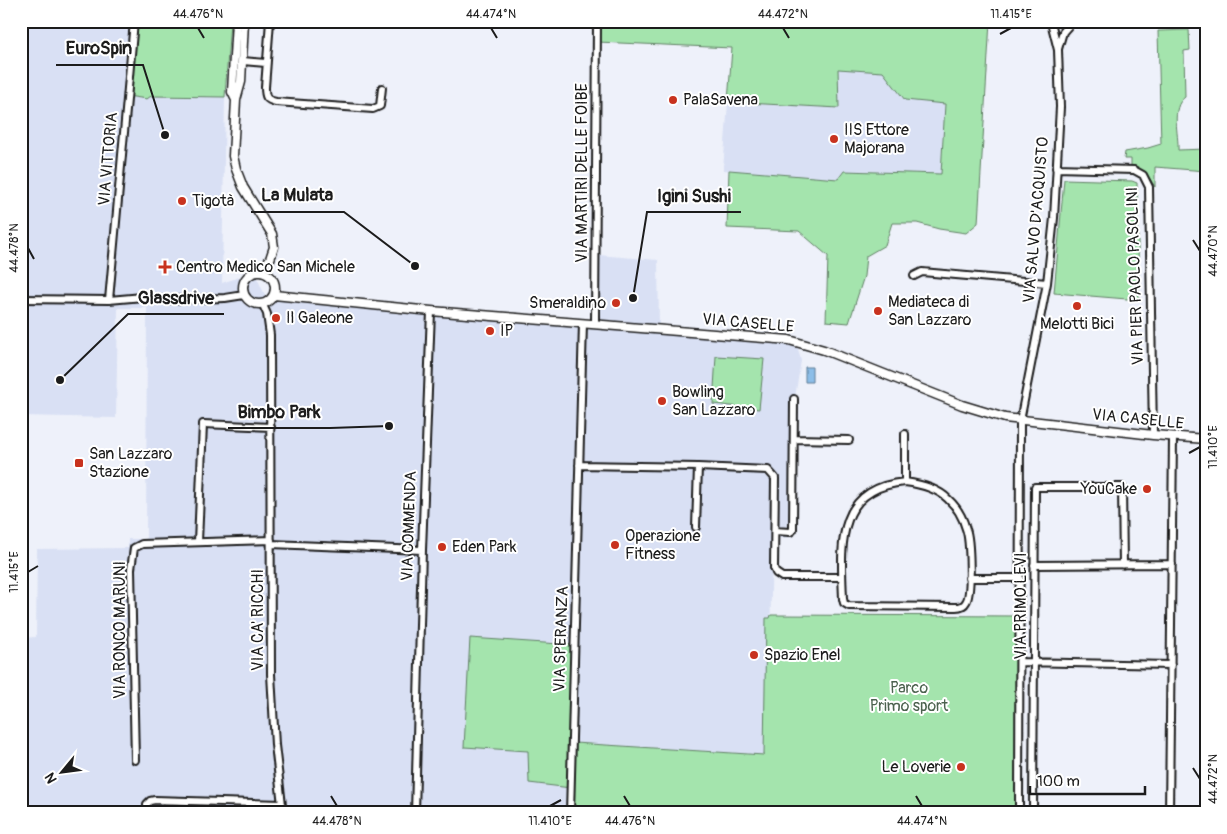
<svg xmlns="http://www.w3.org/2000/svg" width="1227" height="834" font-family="Pangolin,sans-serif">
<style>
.built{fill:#d9e0f4}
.green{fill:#a4e4ad;stroke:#608064}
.water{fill:#8cbee8;stroke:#5f7d96}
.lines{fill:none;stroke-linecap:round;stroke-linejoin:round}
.minor-casing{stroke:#1c1c1c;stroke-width:10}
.tertiary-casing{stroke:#1c1c1c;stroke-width:11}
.minor{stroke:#fff;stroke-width:6}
.tertiary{stroke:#fff;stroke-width:8}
.ticks{fill:none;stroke:#1c1c1c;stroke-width:2}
.poi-dot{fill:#c8321e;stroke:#fff;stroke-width:2}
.labels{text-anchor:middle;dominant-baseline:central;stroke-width:4;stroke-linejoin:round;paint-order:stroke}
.poi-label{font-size:16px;fill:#1c1c1c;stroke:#fff;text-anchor:start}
.street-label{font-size:16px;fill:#1c1c1c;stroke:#fff}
.park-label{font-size:16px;fill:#4c624f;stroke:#fff}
.leader{fill:none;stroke:#1c1c1c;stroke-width:2}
.callout-dot{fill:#1c1c1c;stroke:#fff;stroke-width:2}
.callout-label{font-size:18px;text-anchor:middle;font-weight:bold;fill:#1c1c1c;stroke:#fff;stroke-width:4;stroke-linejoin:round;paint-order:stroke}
.neatline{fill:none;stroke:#1c1c1c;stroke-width:2}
.ticks-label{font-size:12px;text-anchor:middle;fill:#1c1c1c}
</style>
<rect width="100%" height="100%" fill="#eef1fa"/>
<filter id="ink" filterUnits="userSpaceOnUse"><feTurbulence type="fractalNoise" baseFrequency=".02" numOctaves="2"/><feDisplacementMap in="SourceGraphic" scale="10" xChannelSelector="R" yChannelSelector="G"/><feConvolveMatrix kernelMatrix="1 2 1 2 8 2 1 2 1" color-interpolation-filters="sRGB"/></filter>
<g filter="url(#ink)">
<path class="built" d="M21 21H135L151 96 225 97 222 283 254 272 267 299 598 327V255L658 260 659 327 796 341 801 361 794 403 793 537 772 539 768 755 573 743 528 751 571 788V813H21V638L36 637 37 549 128 548V539H146L147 308H118L116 418 21 416Z
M838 69 884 72 905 100 945 103 941 174 844 171 838 179 723 170 728 102 839 108Z"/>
<path class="green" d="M135 21H230L225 97 151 96 147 99 127 96Z
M597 21H990L978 223 966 233 939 229 917 223H892L885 245 866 256 864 276 849 323 826 321 828 256 799 231 727 228 729 170 838 179 844 171 941 174 945 104 905 100 883 72 838 69 839 108 728 102 732 48 597 42Z
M1189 30 1190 50 1184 51 1185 97C1170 108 1179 134 1178 150L1206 149V171L1155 167V187C1148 175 1144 169 1131 166V159H1124L1125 152 1148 148 1161 144 1158 31Z
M1064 179 1132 181 1137 183 1139 300 1054 293Z
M716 356 764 359 759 409 713 404Z
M771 615 1021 616 1019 813H571V788L529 783 528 751 464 747 470 638 574 645V743L764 755 766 618H770Z"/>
<path class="water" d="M805 367H812V382H805Z"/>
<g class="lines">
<defs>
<path id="minor" d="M270 21 265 87C265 97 266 100 276 102L373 109 380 106 382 88
M1058 49 1063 32 1070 24
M243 61 266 63
M1056 168 1134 170 1143 175 1149 187 1153 435
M914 276 922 272 1047 283
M21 299 109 300 143 297 165 300 225 298 244 295
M109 300 134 21
M263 305 267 314 270 335 271 674 275 745 283 813
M595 324 597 21
M905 434V482
M794 439 849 440
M579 465 698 467 768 470 775 478 774 568 776 573 782 577H842
M905 482C920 484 937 488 948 499 957 507 963 518 966 529 970 539 972 594 966 602 964 606 960 607 956 607L849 606 844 603 843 599C841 546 835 488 905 482Z
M696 527 698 467
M775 531 790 532 793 530 794 399
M198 542 203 424 271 427
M271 544 422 550
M1034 565 1172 564
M969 578H1020
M1020 662 1171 665
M135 760 131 569 134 548 142 544 271 540
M147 813V804L150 801 155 800 282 804
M415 813 422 550 431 311
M570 813 583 323
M1019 813 1020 421 1047 283 1054 218 1060 107 1058 50 1051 22
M1033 813 1035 487H1122L1123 565
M1169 813 1173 437"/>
<path id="tertiary" d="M244 21 241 82 236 100 233 156 236 169 243 187 272 234 274 247 270 259 260 271
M236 100 232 92 236 21
M243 288a16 16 0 1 1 32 0a16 16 0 1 1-32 0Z
M274 295 431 311 789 340 824 350 962 405 1005 418 1153 435 1206 439"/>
</defs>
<use href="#minor" class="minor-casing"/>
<use href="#tertiary" class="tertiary-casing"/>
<use href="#minor" class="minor"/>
<use href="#tertiary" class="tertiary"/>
</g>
</g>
<path class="ticks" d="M198 28 204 38M491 28 497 38M783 28 789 38M1000 34 1011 28M1193 240 1200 251M28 248 34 259M1189 453 1200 447M28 572 38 566M1193 768 1200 779M331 796 337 806M624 796 630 806M916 796 922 806M550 806 561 800"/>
<g class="poi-dot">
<circle cx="673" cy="100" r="5"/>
<circle cx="834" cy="139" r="5"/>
<circle cx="182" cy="201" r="5"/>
<path d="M162.5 259.5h5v5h5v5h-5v5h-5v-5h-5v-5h5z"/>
<circle cx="616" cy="303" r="5"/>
<circle cx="1077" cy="306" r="5"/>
<circle cx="878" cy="311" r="5"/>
<circle cx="276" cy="318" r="5"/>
<circle cx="490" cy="331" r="5"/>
<circle cx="662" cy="401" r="5"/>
<rect x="74" y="458" width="10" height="10" rx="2.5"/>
<circle cx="1147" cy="489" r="5"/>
<circle cx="615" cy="545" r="5"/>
<circle cx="442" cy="547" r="5"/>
<circle cx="754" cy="655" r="5"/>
<circle cx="961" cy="767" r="5"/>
</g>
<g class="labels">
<g class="poi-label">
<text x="683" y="100">PalaSavena</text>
<text x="844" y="130">IIS Ettore<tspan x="844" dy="18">Majorana</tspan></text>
<text x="192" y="201">Tigotà</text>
<text x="176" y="267">Centro Medico San Michele</text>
<text x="888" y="302">Mediateca di<tspan x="888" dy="18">San Lazzaro</tspan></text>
<text x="606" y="303" text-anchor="end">Smeraldino</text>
<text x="286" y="318">Il Galeone</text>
<text x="1077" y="324" text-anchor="middle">Melotti Bici</text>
<text x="500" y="331">IP</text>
<text x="672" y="392">Bowling<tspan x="672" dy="18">San Lazzaro</tspan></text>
<text x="89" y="454">San Lazzaro<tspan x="89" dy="18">Stazione</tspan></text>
<text x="1137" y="489" text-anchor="end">YouCake</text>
<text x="625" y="536">Operazione<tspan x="625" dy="18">Fitness</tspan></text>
<text x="452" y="547">Eden Park</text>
<text x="764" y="655">Spazio Enel</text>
<text x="951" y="767" text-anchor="end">Le Loverie</text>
</g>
<g class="street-label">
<text transform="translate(108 159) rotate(-85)">VIA VITTORIA</text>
<text transform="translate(582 173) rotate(-90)">VIA MARTIRI DELLE FOIBE</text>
<text transform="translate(1036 220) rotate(-85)">VIA SALVO D'ACQUISTO</text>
<text transform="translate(1135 276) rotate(-92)">VIA PIER PAOLO PASOLINI</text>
<text transform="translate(748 323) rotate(5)">VIA CASELLE</text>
<text transform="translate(1138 419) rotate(6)">VIA CASELLE</text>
<text transform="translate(409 526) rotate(-88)">VIA COMMENDA</text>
<text transform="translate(1021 606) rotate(-90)">VIA PRIMO LEVI</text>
<text transform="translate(258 620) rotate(-90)">VIA CA' RICCHI</text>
<text transform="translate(120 630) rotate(-90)">VIA RONCO MARUNI</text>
<text transform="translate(561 639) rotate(-88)">VIA SPERANZA</text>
</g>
<g class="park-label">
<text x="909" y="688">Parco<tspan x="909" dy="18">Primo sport</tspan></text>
</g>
</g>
<path class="leader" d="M165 135L143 65H56M415 266L344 212H251M633 298L647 212H741M60 380L128 314H224M389 426L330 428H228"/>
<g class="callout-dot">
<circle cx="165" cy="135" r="5"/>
<circle cx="415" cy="266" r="5"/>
<circle cx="633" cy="298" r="5"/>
<circle cx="60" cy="380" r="5"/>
<circle cx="389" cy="426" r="5"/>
</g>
<g class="callout-label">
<text x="99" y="54">EuroSpin</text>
<text x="297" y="201">La Mulata</text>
<text x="694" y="202">Igini Sushi</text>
<text x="176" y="304">Glassdrive</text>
<text x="279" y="418">Bimbo Park</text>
</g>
<rect width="1227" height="834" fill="none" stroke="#fff" stroke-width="55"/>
<g transform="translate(62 772) rotate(241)" stroke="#ffffff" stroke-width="4" paint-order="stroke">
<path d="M0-4L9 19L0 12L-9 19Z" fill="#1c1c1c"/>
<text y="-8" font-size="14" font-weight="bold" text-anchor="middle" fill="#1c1c1c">N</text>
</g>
<path d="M1030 786v8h115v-8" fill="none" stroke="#1c1c1c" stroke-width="2.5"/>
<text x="1037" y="786" font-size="15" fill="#1c1c1c" stroke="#ffffff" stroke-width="4" paint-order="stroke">100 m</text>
<rect x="28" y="28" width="1172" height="778" class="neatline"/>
<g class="ticks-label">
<text x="198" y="18">44.476°N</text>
<text x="491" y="18">44.474°N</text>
<text x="783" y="18">44.472°N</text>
<text x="1011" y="18">11.415°E</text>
<text transform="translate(14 248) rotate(-90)" y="4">44.478°N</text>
<text transform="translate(1213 251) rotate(-90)" y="4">44.470°N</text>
<text transform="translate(1213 447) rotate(-90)" y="4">11.410°E</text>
<text transform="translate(14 572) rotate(-90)" y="4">11.415°E</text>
<text transform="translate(1213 779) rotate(-90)" y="4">44.472°N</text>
<text x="337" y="825">44.478°N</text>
<text x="550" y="825">11.410°E</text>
<text x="630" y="825">44.476°N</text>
<text x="922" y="825">44.474°N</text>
</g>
</svg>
